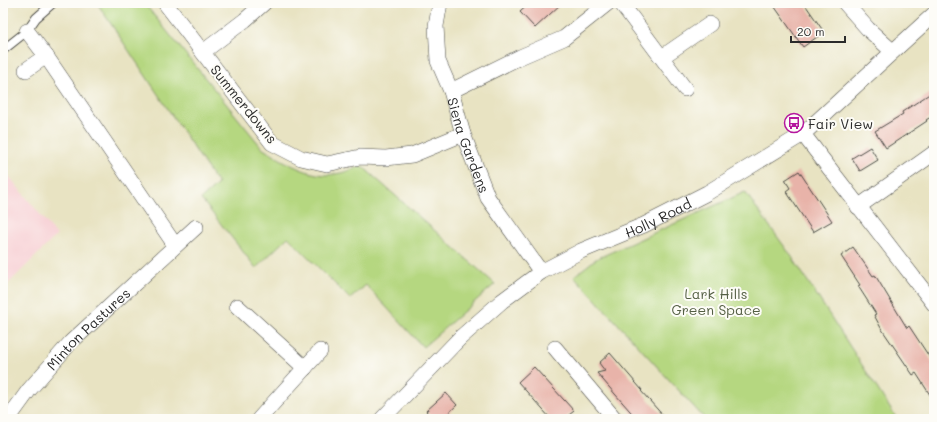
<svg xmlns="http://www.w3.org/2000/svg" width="937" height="422" font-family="Mali,sans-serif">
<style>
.built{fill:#f7cfd4}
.green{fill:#b5d780;stroke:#708156}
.building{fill:#e8b3a9}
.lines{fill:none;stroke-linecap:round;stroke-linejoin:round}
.service-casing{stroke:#474742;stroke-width:10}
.minor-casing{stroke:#474742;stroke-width:16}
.service{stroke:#fff;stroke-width:8}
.minor{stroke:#fff;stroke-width:15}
.labels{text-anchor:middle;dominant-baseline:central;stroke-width:4;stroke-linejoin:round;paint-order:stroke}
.street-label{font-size:14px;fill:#2b2b2b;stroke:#fdfcf7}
.poi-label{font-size:14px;fill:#2b2b2b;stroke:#fdfcf7;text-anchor:start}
.park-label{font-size:14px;fill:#545f44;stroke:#fdfcf7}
</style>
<rect width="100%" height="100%" fill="#fdfcf7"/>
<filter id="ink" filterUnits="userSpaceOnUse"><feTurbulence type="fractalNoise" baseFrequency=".025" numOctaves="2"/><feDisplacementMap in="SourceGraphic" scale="8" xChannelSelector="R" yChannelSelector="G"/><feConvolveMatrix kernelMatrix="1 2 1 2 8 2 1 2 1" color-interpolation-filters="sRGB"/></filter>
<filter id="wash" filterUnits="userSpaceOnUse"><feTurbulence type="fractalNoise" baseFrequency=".012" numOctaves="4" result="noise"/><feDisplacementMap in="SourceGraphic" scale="16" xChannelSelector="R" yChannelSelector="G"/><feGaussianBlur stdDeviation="0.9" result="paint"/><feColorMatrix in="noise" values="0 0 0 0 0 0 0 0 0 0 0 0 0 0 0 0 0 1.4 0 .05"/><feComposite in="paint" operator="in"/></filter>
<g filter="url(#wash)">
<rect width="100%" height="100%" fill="#e8e3c2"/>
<path class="built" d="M3 169 57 235 3 289Z"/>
<path class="green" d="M97 3H144L263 149C284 161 310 179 335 174 344 173 353 169 362 166L495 284 423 347 366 285 350 299 288 237 256 268 201 199 218 184Z
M745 192 792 257 897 419H705L574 276 596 259Z"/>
<g id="blocks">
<path class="building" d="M530 3H562L535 28 520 12Z
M772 3H804L824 32 803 47Z
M934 91V115L926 120 927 121 886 148 875 131 903 114 902 112Z
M870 147 878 160 860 171 852 158Z
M799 171 832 221 813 232 786 191 790 188 785 180Z
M853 247 873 276 875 275 907 328 909 326 934 364V401L916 373 913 375 881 328 874 315 876 314 858 286 860 285 841 256Z
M610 353 642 390 641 391 666 419H637L615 394 597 373 605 371 599 363Z
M534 367 574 411 564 419H551L518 382Z
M446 393 457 405 442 419H433L426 411Z"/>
</g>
</g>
<g filter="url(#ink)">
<use href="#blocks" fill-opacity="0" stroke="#474742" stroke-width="1"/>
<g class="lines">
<defs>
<path id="service" d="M3 50 27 31 36 18 53 3"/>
<g id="minor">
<path d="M165 3 272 143 301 158 327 164 360 157 386 158 412 155 463 134"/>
<path id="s1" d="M440 3 436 26 438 61 451 91 463 134 488 198 541 272"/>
<path d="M621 3 685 89"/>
<path d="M845 3 868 29 892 51"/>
<path d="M27 31 46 56 175 245"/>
<path d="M203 52 245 20 264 3"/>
<path d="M662 57 710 24"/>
<path d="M26 70 46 56"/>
<path d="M451 91 520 57 564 38 608 3"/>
<path d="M803 134 934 304"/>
<path d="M858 207 934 153"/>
<path d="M237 306 305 368"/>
<path d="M555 348 615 419"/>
<path id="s2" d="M8 419 29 390 71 342 196 227"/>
<path d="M259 419 320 351"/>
<path id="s3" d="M382 419 460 338 502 301 541 272 581 251 644 225 707 193 803 134 934 14"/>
</g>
</defs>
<use href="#service" class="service-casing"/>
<use href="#minor" class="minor-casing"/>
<use href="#service" class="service"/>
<use href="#minor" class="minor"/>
</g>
</g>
<defs>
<symbol id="bus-ring" viewBox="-11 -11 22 22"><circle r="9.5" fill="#fdfcf7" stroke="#b5179e" stroke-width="1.5"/><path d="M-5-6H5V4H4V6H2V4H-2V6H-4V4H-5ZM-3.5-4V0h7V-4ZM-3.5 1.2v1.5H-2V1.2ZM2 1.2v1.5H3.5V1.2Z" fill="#b5179e"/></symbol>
</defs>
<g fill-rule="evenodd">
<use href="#bus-ring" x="783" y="112" width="22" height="22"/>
</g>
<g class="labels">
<g class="street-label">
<text transform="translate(244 104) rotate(51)">Summerdowns</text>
<text stroke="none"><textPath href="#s1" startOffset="148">Siena Gardens</textPath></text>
<text stroke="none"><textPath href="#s3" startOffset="346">Holly Road</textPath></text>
<text stroke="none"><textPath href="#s2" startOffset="121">Minton Pastures</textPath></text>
</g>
<g class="poi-label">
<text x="808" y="123">Fair View</text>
</g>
<g class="park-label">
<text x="716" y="293">Lark Hills<tspan x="716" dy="16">Green Space</tspan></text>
</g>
</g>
<rect width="937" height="422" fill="none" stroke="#fdfcf7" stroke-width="16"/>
<path d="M791 36v6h54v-6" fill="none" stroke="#2b2b2b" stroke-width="2"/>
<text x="797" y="36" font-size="12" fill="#2b2b2b" stroke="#fdfcf7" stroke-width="3" paint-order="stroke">20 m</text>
</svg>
